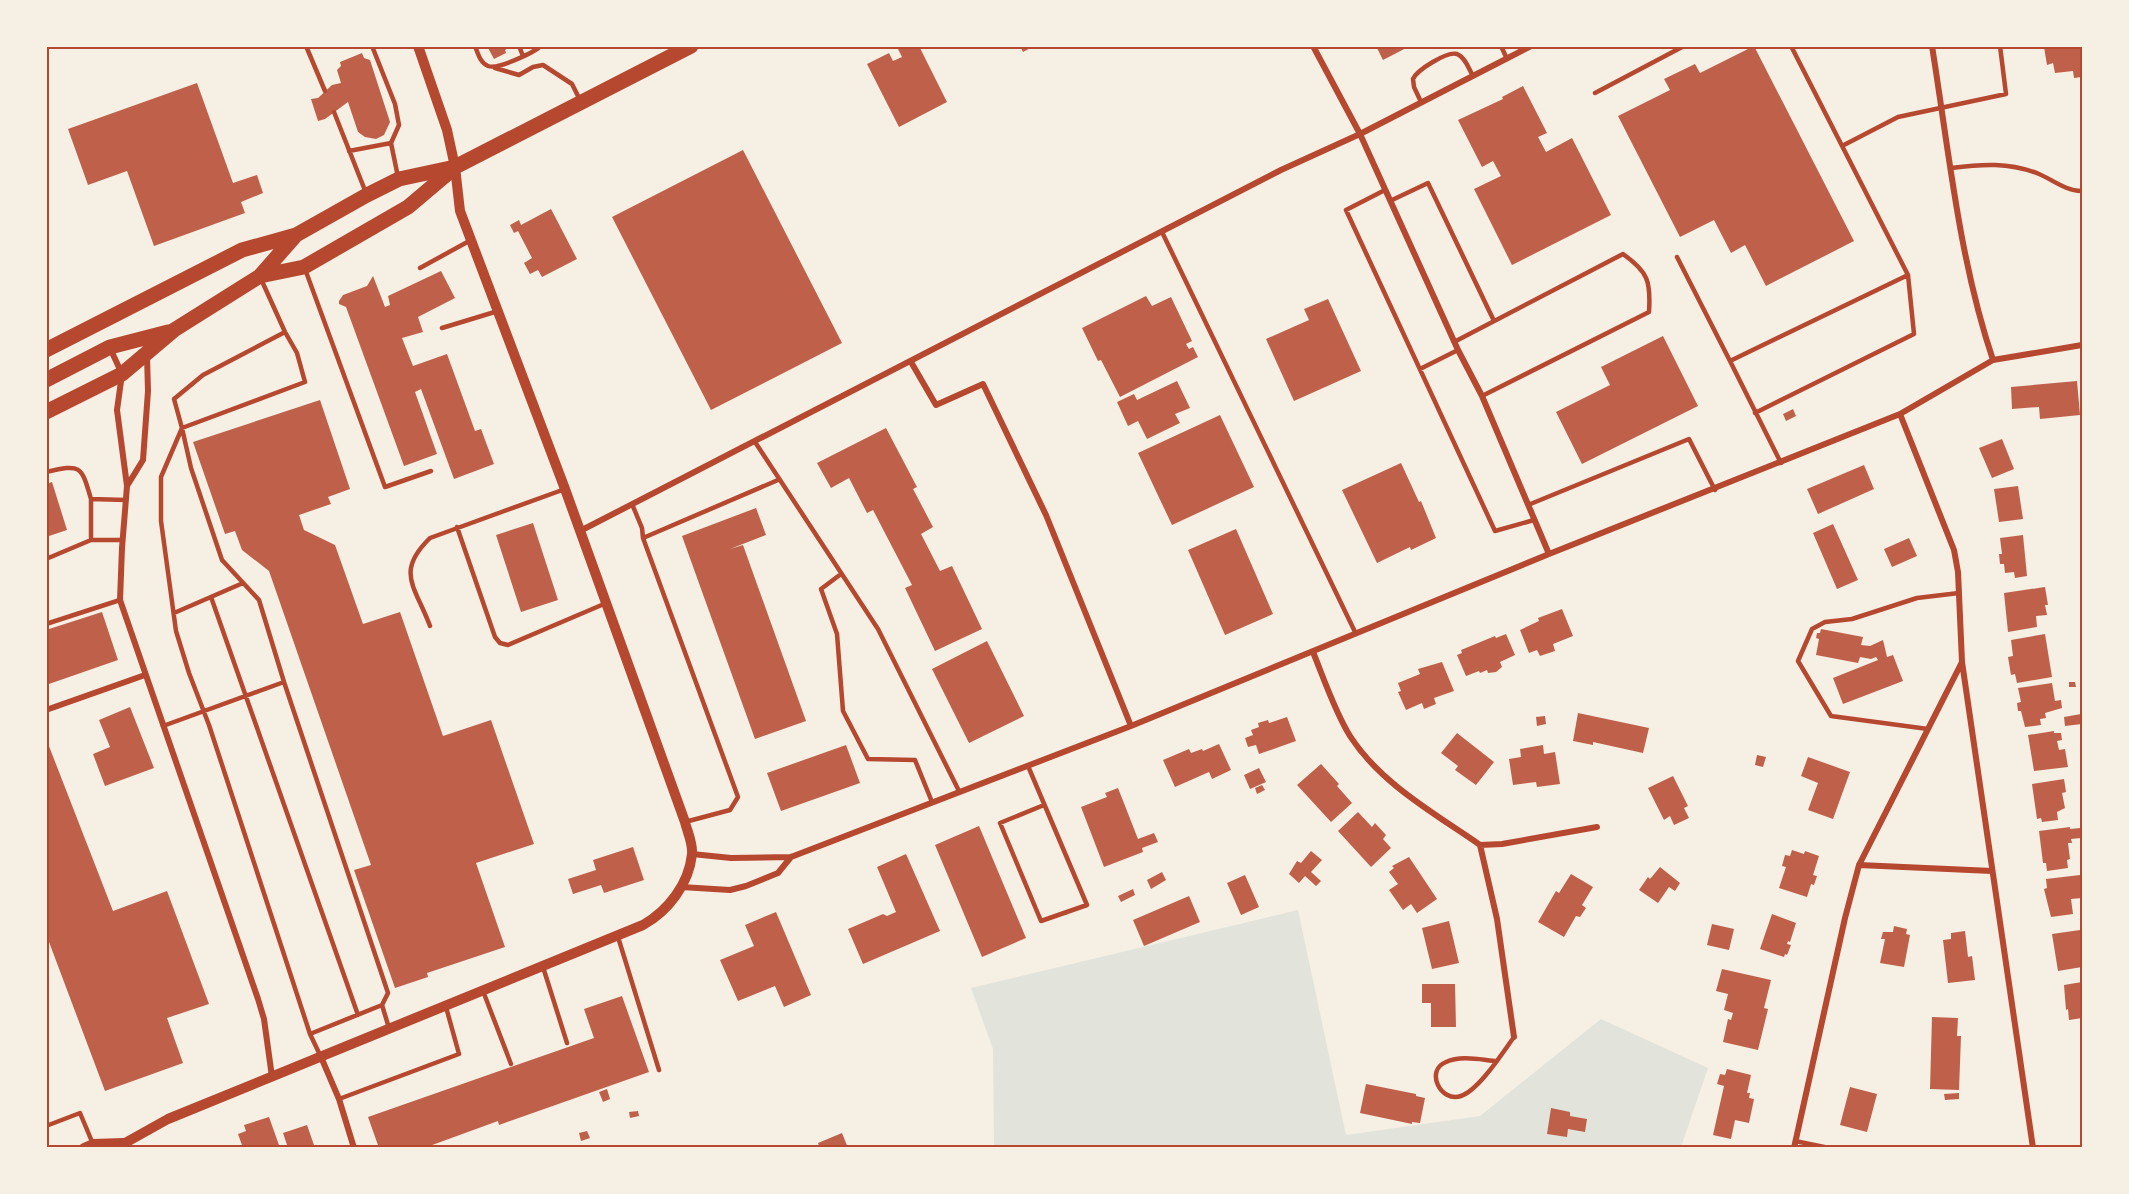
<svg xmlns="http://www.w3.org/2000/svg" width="2129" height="1194" font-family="Roboto,sans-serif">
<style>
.green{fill:#e2e4dc}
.building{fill:#bf614a}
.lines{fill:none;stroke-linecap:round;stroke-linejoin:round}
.service{stroke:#b5482f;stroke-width:4.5}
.minor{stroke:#b5482f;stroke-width:6}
.tertiary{stroke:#b5482f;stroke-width:10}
.primary{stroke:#b5482f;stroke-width:15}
.neatline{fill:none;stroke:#b5482f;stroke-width:2}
</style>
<rect width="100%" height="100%" fill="#f6efe4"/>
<path class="green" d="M1298 910 1346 1135 1480 1116 1601 1019 1708 1068 1681 1147H994L993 1049 971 988Z"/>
<path class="building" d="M487 46H512L505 50 506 53 494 59Z
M902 46H919L947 102 899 127 867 64 889 53 893 61 902 57 898 49Z
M1020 46H1034L1023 52Z
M1376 46H1410L1383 60Z
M1754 46 1854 241 1766 286 1745 245 1731 253 1714 220 1680 237 1618 116 1670 90 1664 79 1695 64 1700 73Z
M2082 46V77L2074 78 2073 71 2055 73 2053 63 2047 65 2044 47Z
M362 53 364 58 370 60 390 122 384 135 376 139 365 137 358 132 348 102 325 119 318 121 311 99 318 98 332 85 341 83 337 70 341 66 340 62Z
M197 83 233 183 257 175 263 193 241 202 245 213 154 246 127 171 88 185 68 129Z
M1523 86 1547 133 1538 137 1546 152 1572 138 1611 215 1512 265 1474 189 1501 176 1493 161 1482 167 1458 120 1503 99 1502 97Z
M743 150 842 343 711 410 612 217Z
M551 209 577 259 542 277 538 270 530 274 524 263 532 258 518 231 514 233 510 225 519 220 521 225Z
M441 271 455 298 418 317 423 332 402 338 413 366 447 354 475 431 481 429 494 464 454 479 421 389 415 392 437 454 404 466 346 307 339 304V301L343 295 367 286 373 276 385 307 390 305 388 296Z
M1146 296 1152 306 1171 297 1192 341 1186 344 1189 349 1193 347 1198 357 1120 397 1101 360 1098 361 1082 328Z
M1328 299 1361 371 1294 401 1266 339 1309 320 1304 309Z
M1663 336 1698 406 1582 464 1556 412 1610 385 1601 367Z
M1177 381 1190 408 1175 414 1180 423 1147 439 1138 421 1128 426 1117 402 1134 394 1137 400Z
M2077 381 2080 415 2040 419 2039 407 2012 409 2011 387Z
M320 400 350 489 328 497 331 504 299 515 304 530 335 545 363 624 400 612 443 736 491 720 534 844 476 863 505 947 427 973 428 977 395 988 354 870 371 865 269 571 242 550 235 531 225 534 193 442Z
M1793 409 1796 416 1786 421 1783 414Z
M1220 415 1254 487 1172 525 1138 453Z
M886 428 917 487 913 489 933 527 921 534 940 571 952 566 982 629 935 651 905 588 912 585 873 510 867 513 849 478 831 488 817 463Z
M2002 439 2014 469 1992 478 1979 448Z
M1401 463 1419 502 1421 501 1436 538 1411 550 1410 547 1377 563 1342 490Z
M1864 465 1874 489 1818 514 1807 489Z
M52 482 67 530 46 537V484Z
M2018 486 2023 519 1999 522 1994 489Z
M756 508 766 535 730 549 743 545 806 721 755 739 682 536Z
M533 523 558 600 521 612 496 535Z
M1833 524 1858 580 1837 589 1813 533Z
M1236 529 1273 614 1225 635 1188 550Z
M2023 535 2027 576 2015 578 2014 572 2005 573 2004 564H2000L1999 554H2002L2000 538Z
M1909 538 1917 556 1892 567 1884 549Z
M2045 587 2048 605H2045L2047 615 2036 616 2037 627 2008 632 2004 593Z
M1562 609 1573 636 1553 644 1555 651 1540 656 1537 650 1529 653 1520 630 1539 621 1538 618Z
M102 612 118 660 46 685V630Z
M1821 629 1863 637 1861 645 1870 646 1883 640 1887 657 1893 655 1903 681 1843 704 1833 678 1878 660 1876 657 1871 659 1860 657 1858 663 1816 655 1819 639 1816 638 1817 633H1820Z
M1506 634 1515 655 1500 662 1502 667 1496 672 1488 673 1487 670 1480 673 1479 671 1466 676 1457 655 1462 653 1461 650 1495 636 1496 638Z
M2045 634 2052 677 2017 683 2015 674 2011 675 2008 657 2013 656 2011 640Z
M987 641 1024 716 969 743 932 669Z
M1442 662 1454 691 1434 698 1436 704 1424 709 1422 703 1406 710 1398 692 1401 691 1398 683 1420 674 1418 669Z
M2069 682H2075L2076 687H2069Z
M2052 683 2055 701 2061 700 2062 708 2045 713 2046 718 2040 719 2041 725 2025 727 2021 711H2018L2017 703 2021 702 2018 688Z
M130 707 154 768 105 786 93 754 110 747 99 720Z
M1578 713 1649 728 1643 753 1593 742V745L1573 741Z
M2081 714 2082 724 2065 726 2064 717Z
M1545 716 1546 724 1537 726 1536 717Z
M1287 717 1296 741 1259 754 1256 745 1248 747 1245 738 1253 735 1251 730 1259 727 1258 723 1268 720 1269 723Z
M2054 731V733H2061L2062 740 2057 741 2059 750 2065 749 2068 767 2034 771 2028 735Z
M1457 733 1494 762 1476 785 1455 770 1458 766 1441 753Z
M47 741 113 911 167 891 209 1004 167 1018 183 1063 105 1091 46 934Z
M1219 744 1231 770 1212 779 1209 772 1175 787 1163 760 1189 749 1191 753 1202 749 1203 751Z
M846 745 860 783 781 811 767 773Z
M1543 745 1544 754 1555 752 1560 784 1537 787 1536 782 1513 785 1509 759 1521 757 1520 749Z
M1757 755 1766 757 1763 767 1755 765Z
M1808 757 1850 772 1833 819 1808 810 1818 783 1801 776Z
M1321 764 1339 784 1337 786 1352 803 1331 822 1297 785Z
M1259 768 1266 782 1250 789 1244 775Z
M1673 776 1688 806 1684 808 1689 818 1674 825 1670 816 1664 820 1648 788Z
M2064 779 2066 792 2062 793 2065 808 2057 812 2058 820 2042 822 2041 818 2037 819 2032 784Z
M1262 785 1265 790 1257 794 1255 788Z
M1118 788 1138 839 1154 833 1158 842 1142 848 1143 852 1104 867 1081 807 1107 797 1105 793Z
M1358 812 1372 827 1375 823 1386 835 1383 839 1391 848 1371 867 1338 831Z
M979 826 1026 938 982 957 935 845Z
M2070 827V829L2080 828 2081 838 2071 839 2072 843H2068L2070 859 2067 860 2068 868 2047 871 2046 863H2043L2039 831Z
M633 847 644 880 604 893 601 885 573 894 568 879 596 870 593 860Z
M1792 850 1804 854 1805 851 1819 856 1813 875 1817 876 1814 885 1811 884 1807 897 1779 888 1786 867 1782 866 1785 855 1790 856Z
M1311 851 1322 860 1311 872 1321 881 1316 886 1305 876 1299 883 1289 874 1297 861 1301 863Z
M906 854 940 931 863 964 848 929 883 914 887 916 896 912 877 867Z
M1409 857 1437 899 1417 913 1411 904 1403 910 1389 890 1398 884 1389 872 1394 868 1392 866Z
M1660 867 1680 883 1675 891 1669 887 1658 903 1639 890 1648 877 1650 879Z
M1162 872 1166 880 1151 889 1147 880Z
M1571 874 1593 887 1582 905 1586 908 1580 917 1576 916 1564 937 1538 922 1556 891 1559 893Z
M1245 875 1259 907 1241 915 1227 883Z
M2080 875 2082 898 2071 899 2073 914 2051 917 2044 889 2047 888 2046 879Z
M1133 889 1135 895 1121 902 1118 896Z
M1189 896 1200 922 1144 946 1133 920Z
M776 912 811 995 784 1007 775 986 738 1001 720 960 754 946 745 925Z
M1772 914 1796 923 1790 942 1788 941 1787 944 1791 945 1787 955 1785 954 1784 957 1760 949Z
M1449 921 1459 963 1432 969 1422 928Z
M1712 924 1734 929 1729 950 1707 945Z
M1894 926 1907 929 1906 934 1910 935 1904 967 1880 963 1885 939H1881L1883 932H1893Z
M2080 930 2082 943V967L2058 971 2052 934Z
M1965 931 1968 957 1972 956 1975 980 1948 983 1943 940 1951 939V933Z
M1722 969 1771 980 1764 1008 1768 1009 1758 1050 1723 1042 1728 1019 1731 1020 1733 1013 1724 1010 1728 994 1716 991Z
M2082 982V1018L2069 1020 2068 1009 2066 1010 2064 985Z
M1422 984H1455L1456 1027H1431V1003H1422Z
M622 996 649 1072 499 1125 498 1121 424 1148H379L368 1117 594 1038 584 1009Z
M1932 1017 1958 1018 1957 1036H1961L1959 1090 1930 1089Z
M1727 1069 1751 1075 1747 1093H1750L1749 1098 1754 1099 1749 1123 1735 1120 1731 1139 1713 1135 1724 1086 1717 1084 1720 1074 1725 1075Z
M1366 1084 1416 1094V1096L1425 1098 1420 1123 1412 1122V1124L1360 1113Z
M1850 1087 1877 1094 1867 1132 1840 1125Z
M607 1089 610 1099 603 1102 599 1092Z
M1959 1093V1099L1945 1100 1944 1094Z
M1551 1108 1570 1112V1116L1587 1119 1585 1132 1568 1129 1567 1137 1547 1134Z
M638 1111 639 1116 630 1118 629 1112Z
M269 1117 280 1148H243L238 1134 246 1131 244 1125Z
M307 1125 315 1148H288L283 1133Z
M587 1131 590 1138 581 1141 579 1133Z
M842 1133 848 1148H820L818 1143Z"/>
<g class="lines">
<path class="service" d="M306 46 325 91
M372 46 395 104 399 125 391 143 398 177
M475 46C478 53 480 63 488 66 497 70 533 53 541 46
M519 46 523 56
M1501 46 1507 59
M495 68 519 75 533 67 543 65 572 84 580 100
M1595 93 1684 46
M1421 102 1414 87 1413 79C1417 70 1447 51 1457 54 1465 57 1469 69 1473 76
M334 112 366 193
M1842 146 1898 117 2006 94 2000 46
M349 151 391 143
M1951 168C1982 164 2009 162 2039 174 2053 180 2066 191 2081 191
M1385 190 1346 210 1495 531 1534 520
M1390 201 1428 183 1494 321
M1162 232 1356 634
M1677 257 1730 361
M420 268 471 240
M305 269 385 487 431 471
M261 279 285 332 297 353 305 382 182 428 191 468 222 560 259 600 284 682 388 993 382 1005 310 1034
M442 328 498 311
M285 332 203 375 174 399 182 428 161 477V521L176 631 189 673 209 725 310 1034 320 1055
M1454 342 1623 254C1648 272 1651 281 1649 312L1482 396
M1420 369 1458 350
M1755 413 1914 334 1908 275
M755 442 878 629 959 791
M1781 463 1730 361 1908 275 1791 46
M46 472C81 464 81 465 91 499L126 500
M632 504 642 528 643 538 738 797 730 810 685 822
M1528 505 1689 439 1715 490
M457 527 495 637 500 643 508 645 604 604
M643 538 778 480
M91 540V499
M46 559 91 540H122
M841 574 821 589 837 634 843 711 868 759 915 760 932 802
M211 597 358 1015
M174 613 243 583
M46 624 120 600
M430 626C415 586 395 572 430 538L565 489
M163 726 284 682
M1928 729 1831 716 1798 661 1812 629 1825 622 1852 619 1917 598 1959 593
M1028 766 1087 905 1041 921 1000 823 1044 805
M618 937 659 1070
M543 967 567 1043
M483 991 511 1064
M382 1005 389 1028
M1497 1061C1482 1060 1461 1055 1446 1062 1425 1070 1440 1103 1461 1096 1479 1090 1503 1052 1514 1037
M339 1099 459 1054 446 1007
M46 1126 80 1113 93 1144
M1795 1141 1829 1148"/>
<path class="minor" d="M1313 46 1360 134 1458 350 1482 396 1549 554
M1932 46C1949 152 1959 259 1993 360
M110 348 122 374 117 410 127 486 122 548 120 600 258 999 264 1019 272 1077
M911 362 936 405 983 384 1046 515 1131 726
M1900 414 1954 550 1958 572 1962 662 2033 1148
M127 486 143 460 148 391 147 356
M580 531 1281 170 1360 134 1531 46
M1313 652C1324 679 1335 712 1350 736 1381 784 1434 813 1480 845L1497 919 1514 1037
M46 710 145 675
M1480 845 1502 844 1597 827
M692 854 731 858 791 857 1131 726 1549 554 1900 414 1993 360 2082 345
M1859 865 1992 871
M681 887 730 890 746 886 778 873 791 857
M321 1057 339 1099 354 1148
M1794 1148 1845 918 1859 865 1962 662"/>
<path class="tertiary" d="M84 1148 93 1144 123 1143
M116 1148 168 1119 643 925C668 911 689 884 692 854 693 843 687 831 685 822L565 489 460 211 455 167 447 130 418 46"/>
<path class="primary" d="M260 276 296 235 367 195 399 179 455 167 691 46
M46 350 242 250 296 235
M46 380 110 347 168 332
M46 412 122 374 174 330 260 276 304 267 408 207 453 169"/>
</g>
<rect width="2129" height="1194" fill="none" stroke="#f6efe4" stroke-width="96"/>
<rect x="48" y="48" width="2033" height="1098" class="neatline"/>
</svg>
